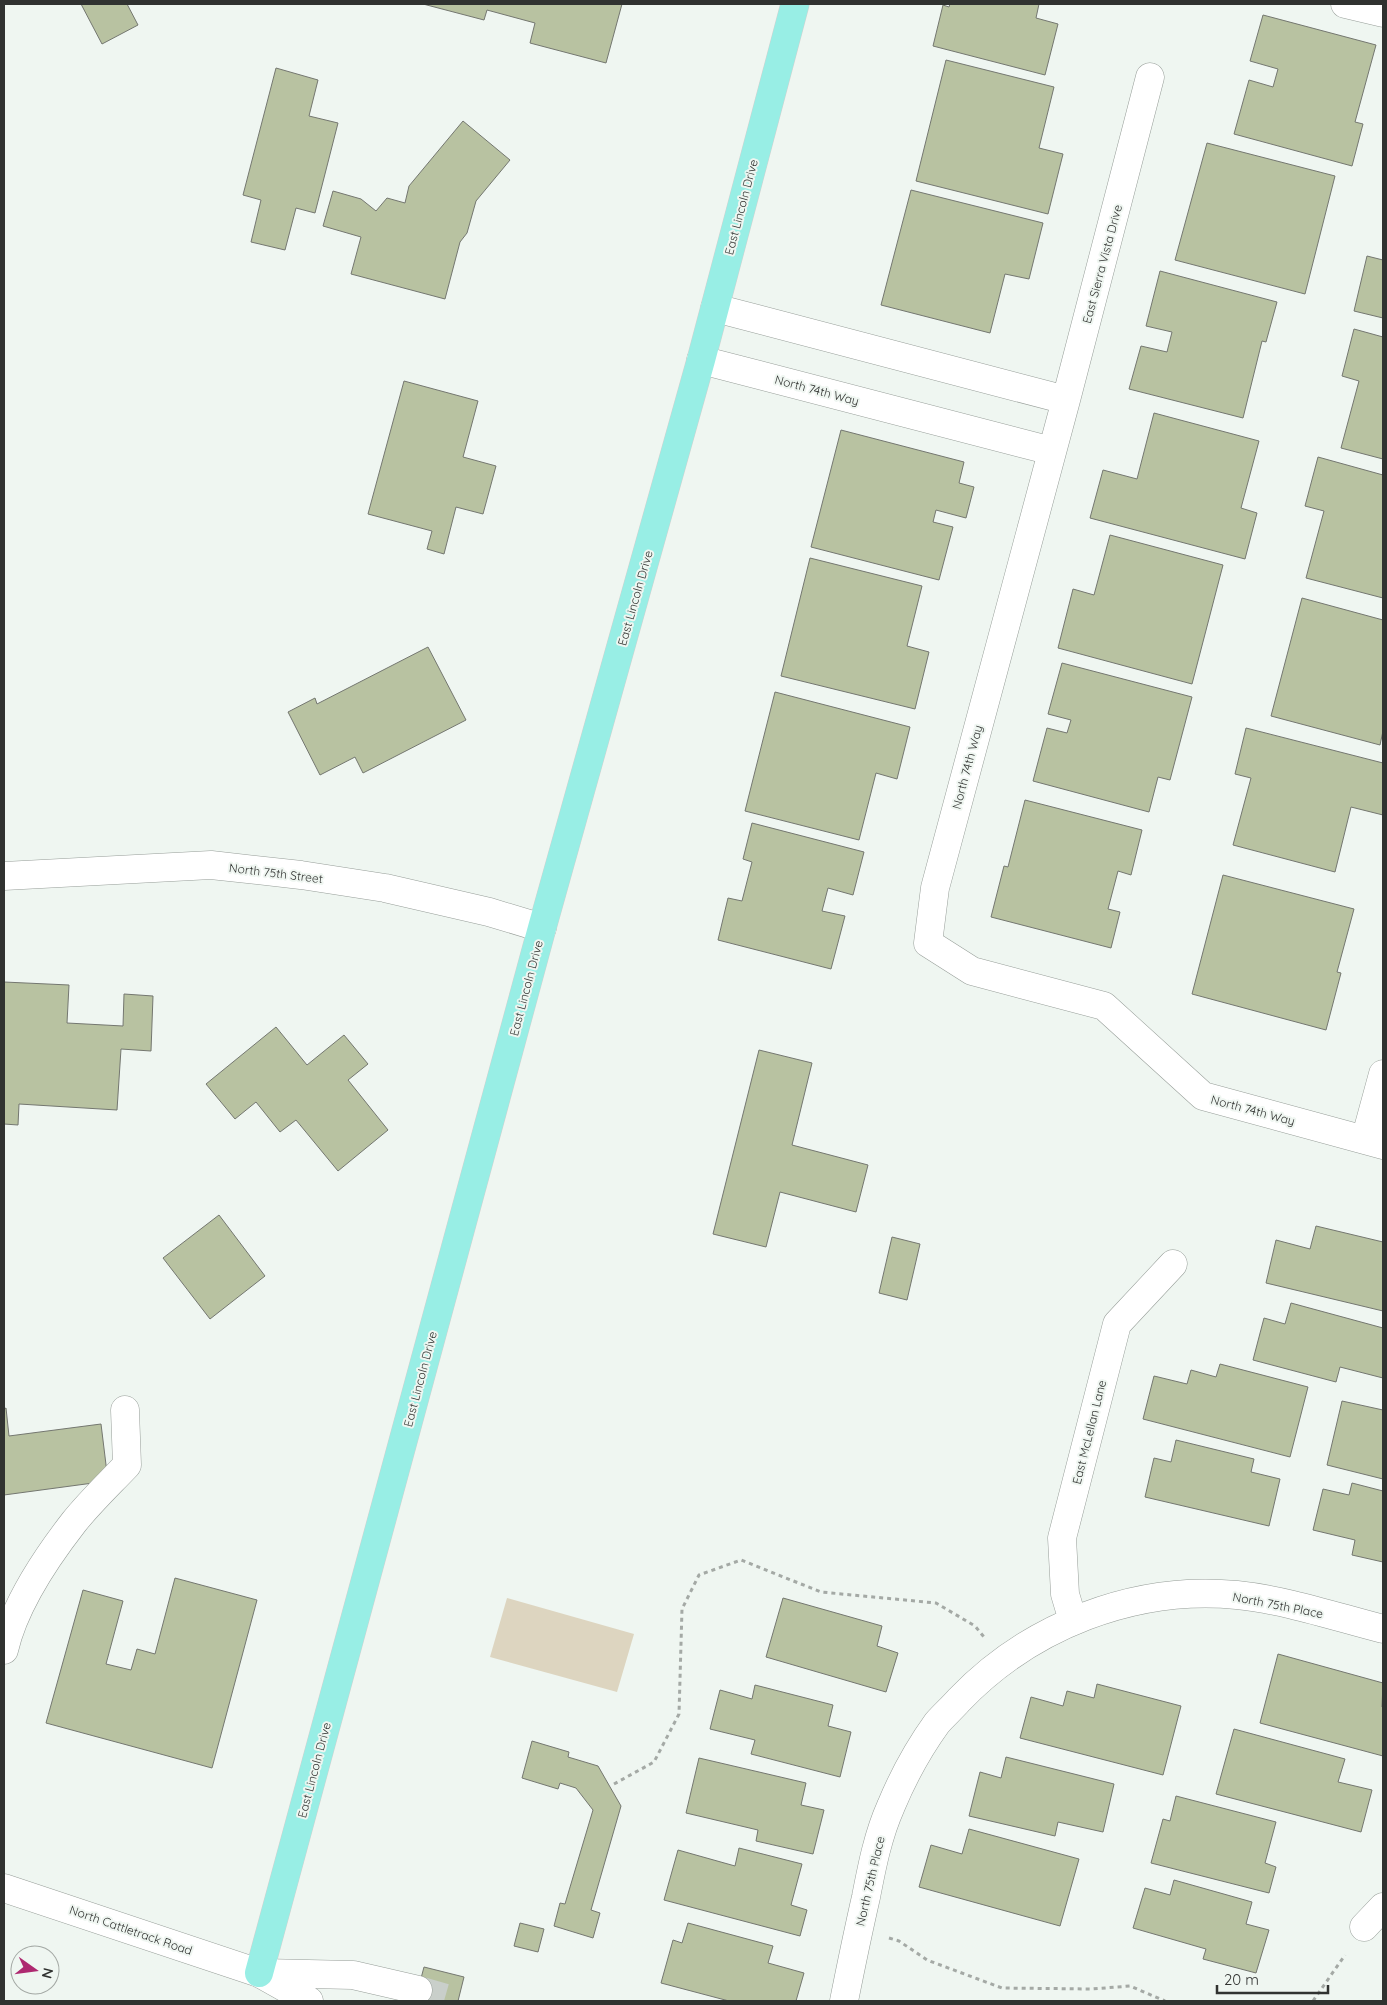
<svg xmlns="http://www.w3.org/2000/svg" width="1387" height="2005" font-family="Quicksand,sans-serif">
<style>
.green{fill:#ddd5c0}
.building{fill:#b8c2a1;stroke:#747770}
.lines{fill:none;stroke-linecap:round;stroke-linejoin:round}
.minor-tunnel{stroke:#c9cfca;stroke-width:28;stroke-dasharray:28 14;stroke-linecap:butt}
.minor-casing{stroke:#979e99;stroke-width:29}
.major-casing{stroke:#d1d2d1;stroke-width:29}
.path{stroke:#a4a9a5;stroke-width:3;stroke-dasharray:4 4;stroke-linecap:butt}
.minor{stroke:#fff;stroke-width:28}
.major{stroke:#98eee5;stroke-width:28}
.labels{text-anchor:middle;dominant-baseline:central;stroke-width:4;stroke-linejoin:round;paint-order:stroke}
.street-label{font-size:12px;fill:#303230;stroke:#eff6f1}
</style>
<rect width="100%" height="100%" fill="#eff6f1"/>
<path class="green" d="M507 1598 634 1634 617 1692 490 1657Z"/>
<path class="building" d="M81 4H127L138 25 102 44Z
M423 4H622L606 63 530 43 535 23 487 10 484 20Z
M950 4H1039L1036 18 1058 24 1045 75 933 46 943 5 949 7Z
M1263 15 1376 45 1355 122 1363 124 1352 166 1234 134 1249 80 1273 87 1278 69 1250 61Z
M946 60 1054 87 1039 148 1063 154 1048 214 916 181Z
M276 68 318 80 309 116 338 123 315 213 296 208 285 250 251 242 261 200 243 195Z
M463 121 510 160 476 201 467 233 460 242 445 299 351 274 361 237 323 226 333 191 361 199 376 211 387 198 405 203 409 186Z
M1207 143 1335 176 1305 294 1175 260Z
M911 190 1043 223 1029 279 1005 274 990 333 881 305Z
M1367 256 1383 260V318L1354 311Z
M1160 271 1277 302 1266 342 1262 341 1243 418 1129 389 1141 346 1167 352 1172 332 1146 326Z
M1354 329 1383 337V459L1341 448 1359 381 1342 376Z
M404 381 478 401 463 457 496 466 483 514 456 507 444 554 427 549 432 531 368 514Z
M1154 413 1259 441 1241 508 1257 513 1245 559 1090 518 1103 470 1137 479Z
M841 430 964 462 959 483 974 487 966 518 936 510 933 522 953 527 939 580 811 547Z
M1318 457 1383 475V598L1306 578 1324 511 1305 506Z
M1110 535 1223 565 1192 684 1058 648 1073 589 1094 595Z
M810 558 922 586 907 646 929 652 915 709 781 676Z
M1302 598 1383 620V731L1380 745 1271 716Z
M428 647 466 720 363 773 355 757 320 775 288 712 315 698 317 704Z
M1062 663 1192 697 1170 780 1158 777 1149 812 1033 781 1047 728 1067 733 1071 720 1048 714Z
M775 692 910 727 897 779 876 773 859 840 745 811Z
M1246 728 1383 763V815L1351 807 1335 872 1233 845 1251 778 1235 774Z
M1025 800 1142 830 1131 875 1118 871 1108 909 1120 912 1111 948 991 917 1004 866 1008 867Z
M752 823 864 852 853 895 828 888 822 911 845 916 831 969 718 940 728 898 742 901 752 862 743 859Z
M1223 875 1354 909 1337 972 1341 973 1326 1030 1192 994Z
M4 982 69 985 67 1023 123 1026 124 994 153 996 151 1051 121 1049 117 1110 19 1104 18 1125 4 1124Z
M276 1027 307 1065 344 1035 368 1064 348 1080 388 1130 338 1171 296 1120 280 1132 256 1102 235 1119 206 1084Z
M759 1050 812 1063 792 1145 868 1165 856 1212 780 1192 766 1247 713 1234Z
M219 1215 265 1276 210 1319 163 1258Z
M1316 1226 1383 1242V1311L1266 1283 1276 1240 1310 1249Z
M892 1237 920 1244 907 1300 879 1293Z
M1291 1303 1383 1328V1378L1340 1367 1336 1382 1253 1360 1264 1318 1285 1324Z
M1220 1364 1308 1387 1290 1457 1143 1419 1154 1376 1187 1384 1191 1370 1216 1377Z
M1342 1401 1383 1410V1479L1327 1465Z
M6 1408 9 1436 101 1424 108 1481 4 1495V1409Z
M1176 1440 1254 1459 1251 1472 1280 1479 1269 1526 1145 1497 1154 1458 1171 1462Z
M1352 1483 1383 1491V1562L1352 1555 1355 1540 1313 1530 1323 1489 1349 1495Z
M175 1578 257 1600 212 1768 46 1723 83 1590 123 1601 106 1664 131 1670 137 1649 155 1654Z
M783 1598 882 1626 877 1646 898 1653 886 1692 766 1657Z
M1278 1654 1383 1683 1382 1707H1383V1756L1260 1723Z
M1097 1684 1181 1706 1163 1775 1020 1738 1031 1697 1063 1706 1067 1691 1094 1698Z
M755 1685 833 1705 828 1726 851 1732 840 1777 751 1754 755 1740 710 1729 720 1690 752 1699Z
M1234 1729 1345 1759 1338 1782 1372 1790 1361 1832 1216 1794Z
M532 1741 569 1752 568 1757 598 1766 621 1806 591 1910 600 1913 593 1938 554 1926 560 1903 565 1904 593 1810 576 1788 560 1783 558 1789 522 1778Z
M1006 1757 1114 1784 1103 1832 1058 1822 1055 1836 969 1816 980 1772 1001 1778Z
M699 1758 806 1783 801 1805 824 1810 813 1854 756 1841 758 1830 686 1813Z
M1176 1796 1276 1822 1265 1863 1276 1867 1269 1893 1151 1863 1163 1819 1170 1821Z
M969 1829 1079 1859 1060 1926 919 1887 931 1845 962 1854Z
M739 1848 802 1864 791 1905 807 1910 800 1936 664 1900 678 1850 735 1866Z
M1174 1880 1252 1902 1246 1924 1269 1930 1256 1973 1203 1959 1206 1949 1133 1928 1145 1888 1170 1895Z
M520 1923 544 1929 538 1952 514 1946Z
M688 1923 773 1946 768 1963 804 1973 796 2001H729L661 1983 673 1940 682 1943Z
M424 1967 464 1977 458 2001H409H415Z"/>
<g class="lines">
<path class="minor-tunnel" d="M418 1990 456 2001"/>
<defs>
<path id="minor" d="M1345 4 1383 13
M1150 77 1066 400 935 888 928 943 972 971 1104 1006 1203 1096 1383 1145
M715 308 1066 400
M701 360 1052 451
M4 876 211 865 301 875 385 888 489 912 542 928
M1365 1140 1383 1074
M1073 1621 1065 1594 1062 1538 1117 1324 1173 1264
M4 1650C14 1606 46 1558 74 1522 90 1502 109 1484 127 1465L125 1410
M4 1888 259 1973 309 2001
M1364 1927 1383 1907
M263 1973 353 1975 418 1990
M844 2001C851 1966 858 1932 866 1897 872 1866 878 1835 891 1806 903 1777 919 1748 937 1723 944 1715 952 1708 959 1700 1030 1626 1134 1585 1237 1595 1286 1600 1336 1617 1383 1629"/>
<path id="major" d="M259 1973 542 928 701 360 795 4"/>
</defs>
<use href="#minor" class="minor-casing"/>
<use href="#major" class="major-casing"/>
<path class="path" d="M614 1784 654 1762 679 1714 682 1609 699 1575 741 1560 821 1592 936 1603 975 1626 984 1637
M889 1938 899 1941 927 1960 1002 1988 1092 1989 1130 1986 1165 2001
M1313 2001 1345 1955"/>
<use href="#minor" class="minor"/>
<use href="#major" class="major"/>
</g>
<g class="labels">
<g class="street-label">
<text transform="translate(741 207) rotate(-75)">East Lincoln Drive</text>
<text transform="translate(1102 264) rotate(-75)">East Sierra Vista Drive</text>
<text transform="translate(817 390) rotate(15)">North 74th Way</text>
<text transform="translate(635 598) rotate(-74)">East Lincoln Drive</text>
<text transform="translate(967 767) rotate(-75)">North 74th Way</text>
<text transform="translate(276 873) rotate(7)">North 75th Street</text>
<text transform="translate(526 988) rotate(-75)">East Lincoln Drive</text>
<text transform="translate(1253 1110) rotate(15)">North 74th Way</text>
<text transform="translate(420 1379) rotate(-75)">East Lincoln Drive</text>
<text transform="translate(1089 1432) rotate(-76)">East McLellan Lane</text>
<text transform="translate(1278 1605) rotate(11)">North 75th Place</text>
<text transform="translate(314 1770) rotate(-75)">East Lincoln Drive</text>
<text transform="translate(870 1881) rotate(-77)">North 75th Place</text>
<text transform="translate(131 1930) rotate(19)">North Cattletrack Road</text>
</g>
</g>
<rect width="1387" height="2005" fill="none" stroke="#303230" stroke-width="10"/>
<g transform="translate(35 1970) rotate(104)"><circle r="24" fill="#eff6f1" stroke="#a3a8a4"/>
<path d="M0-4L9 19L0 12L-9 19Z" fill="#ae2970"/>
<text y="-8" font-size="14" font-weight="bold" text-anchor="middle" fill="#303230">N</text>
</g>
<path d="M1217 1985v8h111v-8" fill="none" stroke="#303230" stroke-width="2.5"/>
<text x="1224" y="1985" font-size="15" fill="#303230" stroke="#eff6f1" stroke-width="4" paint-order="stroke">20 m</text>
</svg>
